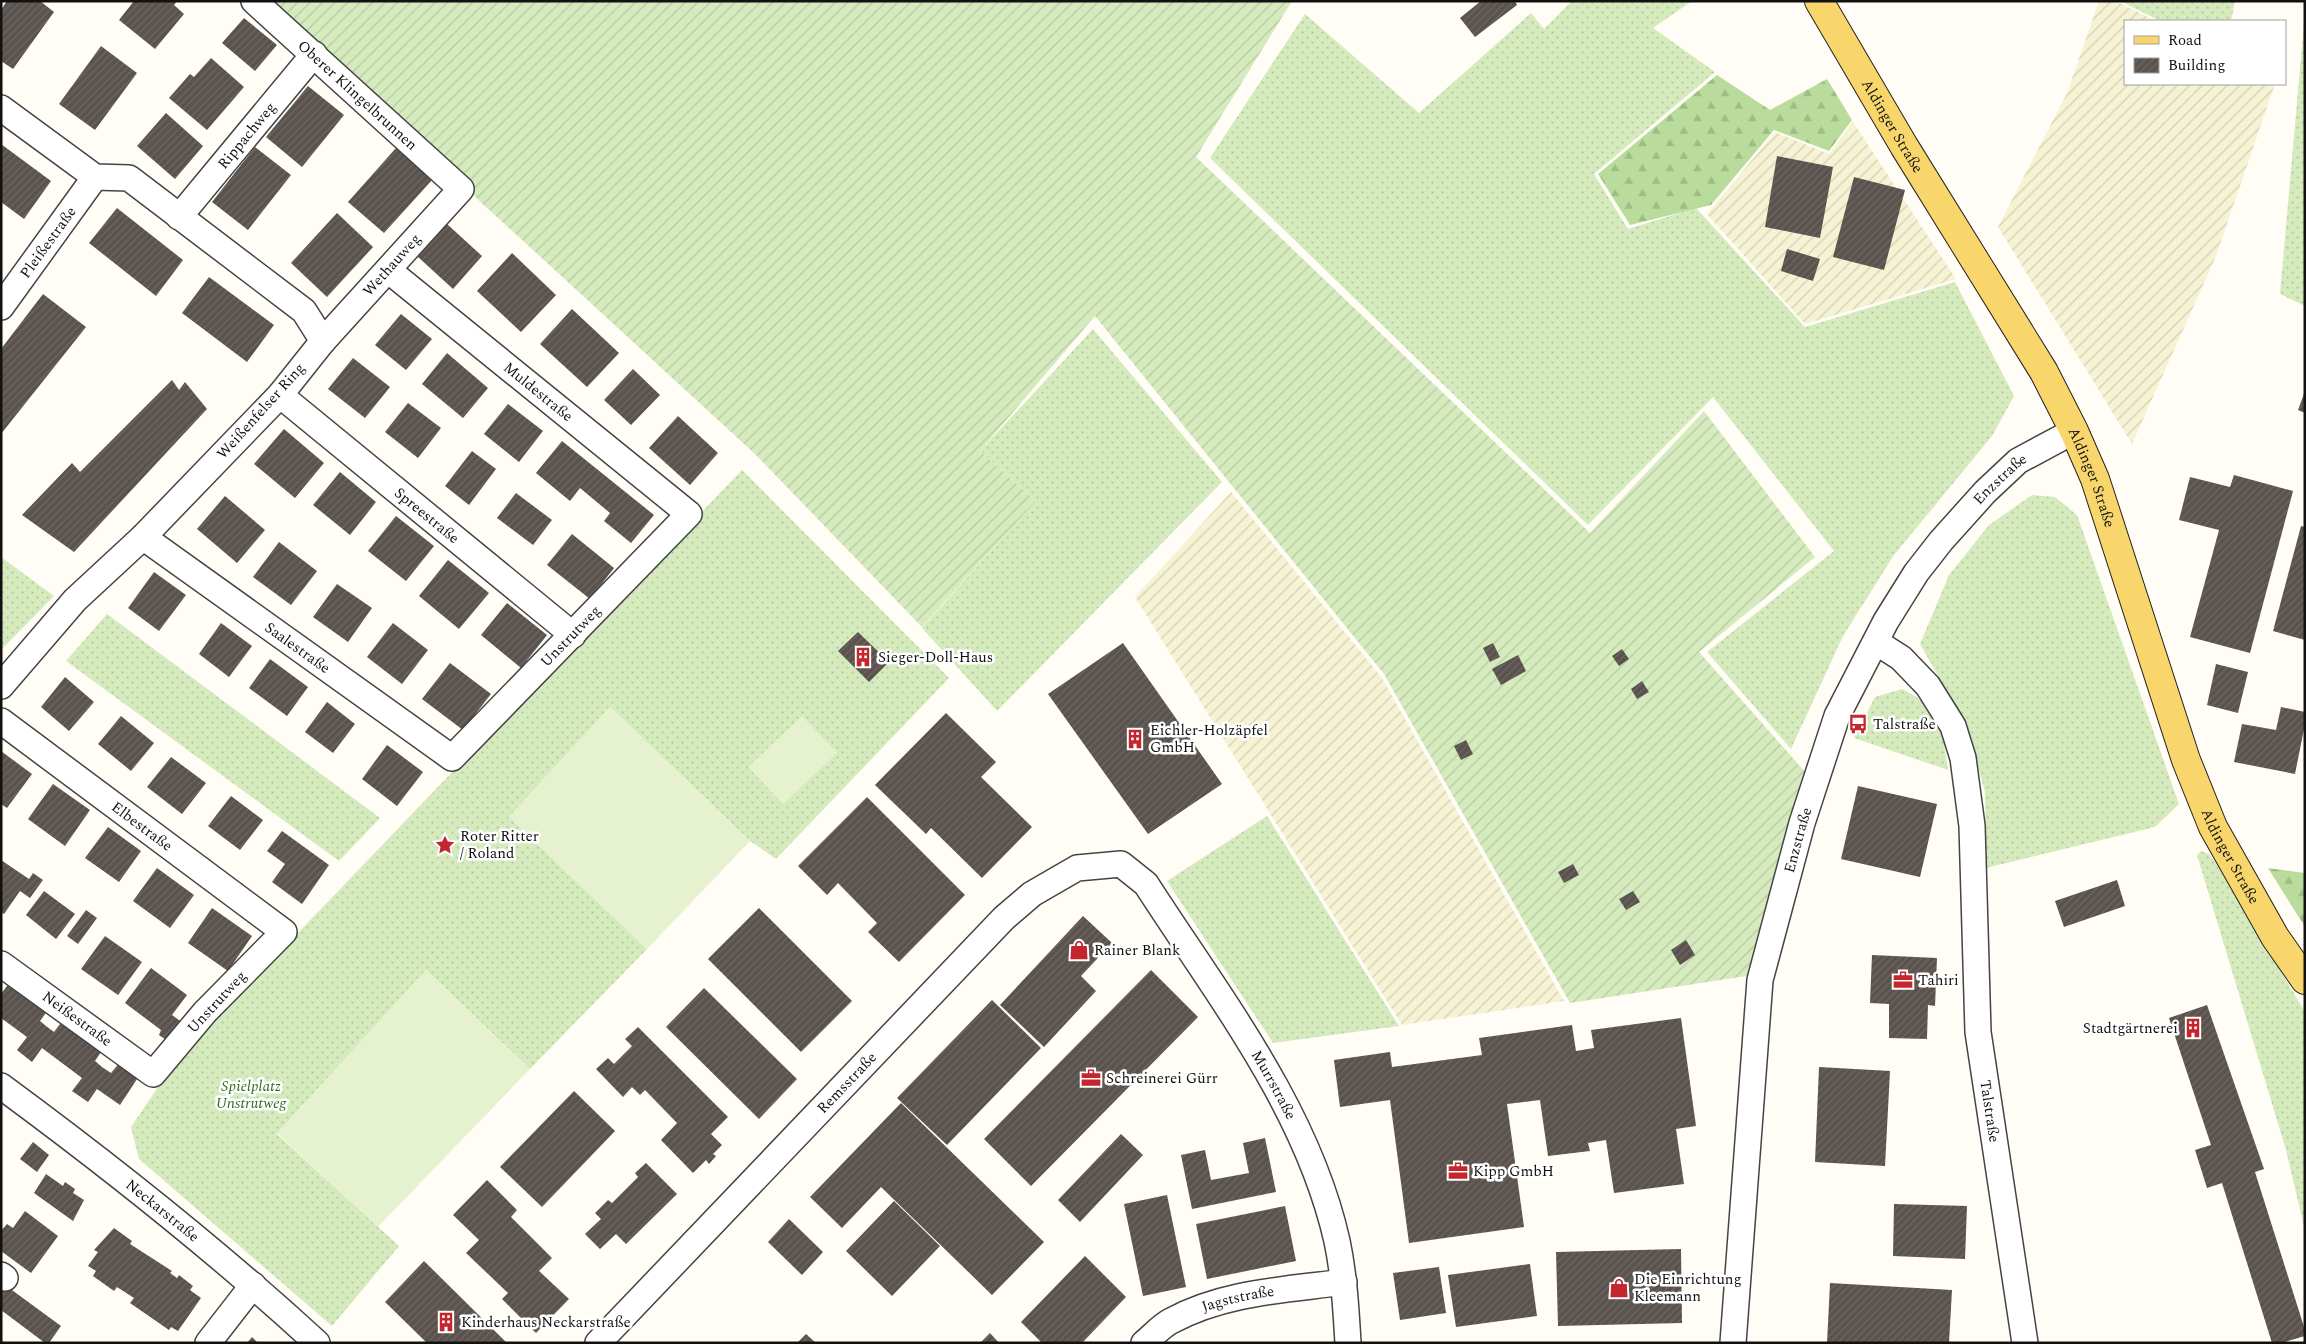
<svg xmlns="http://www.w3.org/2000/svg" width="2306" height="1344" font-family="Spectral,serif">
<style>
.farmland{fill:url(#farmland-furrows)}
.grass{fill:url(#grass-dots)}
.forest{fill:url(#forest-firs)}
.garden{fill:url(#garden-furrows)}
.pitch{fill:#e6f2cf}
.building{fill:url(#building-hatch)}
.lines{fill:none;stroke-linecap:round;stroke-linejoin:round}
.minor-casing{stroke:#444;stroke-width:28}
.major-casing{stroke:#222;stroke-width:30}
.minor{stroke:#fff;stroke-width:25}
.major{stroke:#f9d66b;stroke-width:28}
.labels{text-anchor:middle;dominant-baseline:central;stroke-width:5;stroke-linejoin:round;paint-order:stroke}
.street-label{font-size:15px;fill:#111;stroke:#fff}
.poi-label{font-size:15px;fill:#111;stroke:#fff;text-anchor:start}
.park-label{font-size:15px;font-style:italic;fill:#2f6b1f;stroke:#fff}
</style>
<defs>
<pattern id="farmland-furrows" width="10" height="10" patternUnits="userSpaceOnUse" patternTransform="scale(1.25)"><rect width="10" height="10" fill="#f6f3d4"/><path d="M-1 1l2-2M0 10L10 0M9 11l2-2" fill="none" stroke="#d2cfb5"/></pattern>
<pattern id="grass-dots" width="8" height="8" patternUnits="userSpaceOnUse" patternTransform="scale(1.25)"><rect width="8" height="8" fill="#d5ebbd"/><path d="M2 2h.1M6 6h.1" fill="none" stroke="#b6c8a1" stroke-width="1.8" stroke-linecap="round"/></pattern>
<pattern id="forest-firs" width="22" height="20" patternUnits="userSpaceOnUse" patternTransform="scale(1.25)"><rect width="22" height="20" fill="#b9dc9c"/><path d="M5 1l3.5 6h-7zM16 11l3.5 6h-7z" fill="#9ebc85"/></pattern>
<pattern id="garden-furrows" width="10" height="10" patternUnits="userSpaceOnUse" patternTransform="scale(1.25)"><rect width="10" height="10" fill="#d5ebbd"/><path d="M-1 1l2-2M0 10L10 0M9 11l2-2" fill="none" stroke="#b6c8a1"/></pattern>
<pattern id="building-hatch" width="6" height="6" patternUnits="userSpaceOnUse" patternTransform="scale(1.25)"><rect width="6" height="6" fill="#5a524d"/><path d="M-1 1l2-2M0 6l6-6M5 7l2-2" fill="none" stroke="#6d6662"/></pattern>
</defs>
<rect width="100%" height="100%" fill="#fffdf5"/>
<path class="farmland" d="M2099 1H2116L2156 21H2125V84H2275L2216 256 2132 444 1998 227 2067 93Z
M1853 122 1956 279 1805 324 1707 214 1775 132 1829 154Z
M1231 492 1382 678 1564 1001 1402 1025 1135 597Z"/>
<path class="grass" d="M1572 1H1692L1653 28 1715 72 1594 174 1628 229 1696 208 1805 327 1955 282 2014 396 1992 436 1894 555 1843 636 1791 749 1707 652 1834 551 1713 397 1588 525 1210 158 1305 14 1419 113 1531 13 1544 29Z
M2120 1H2235L2231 21H2160Z
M2305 12V306L2280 294Z
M1093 329 1222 482 997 711 922 628 1036 501 980 451Z
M742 470 949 678 776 859 750 841 610 707 509 817 647 949 530 1069 426 970 277 1134 399 1246 332 1326 139 1159 131 1127 177 1059Z
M2032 495 2055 497 2077 515 2179 804 2155 827 1986 868 1985 792 1968 729 1920 644 1949 575 1989 525Z
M1 557 54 596 1 650Z
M107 614 380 818 339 861 66 661Z
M1902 689C1942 708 1942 730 1948 770L1854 738 1875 697Z
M1267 816 1399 1026 1273 1043 1167 881Z
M2201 851 2209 854 2214 860 2305 1012V1231L2286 1150 2197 855Z"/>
<path class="forest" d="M1717 75 1770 110 1827 79 1852 120 1829 151 1774 130 1711 205 1630 225 1598 174Z
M2268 868 2305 873V927Z"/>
<path class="garden" d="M262 1H1292L1196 157 1590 533 1704 411 1815 557 1699 652 1806 773 1753 975 1570 1003 1384 674 1095 316 980 451 1036 501 922 627 755 454Z"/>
<path class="pitch" d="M610 707 750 841 647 949 509 817Z
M802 716 837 753 783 804 748 767Z
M426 970 530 1069 378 1227 277 1133Z"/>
<path class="building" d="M7 1H40L54 12 13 69 1 61V10Z
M134 1H177L174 5 184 14 155 49 119 20Z
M1481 1H1515L1517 5 1475 37 1460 18Z
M244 18 277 45 255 71 222 43Z
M101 46 137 73 95 130 59 104Z
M211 58 244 87 207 130 169 98 190 74 194 77Z
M308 86 344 115 302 167 266 137Z
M166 113 203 146 175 179 137 146Z
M1 144 51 181 24 219 1 202Z
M255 147 291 175 248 230 212 202Z
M396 148 432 180 384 233 348 202Z
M1777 156 1833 167 1820 238 1765 227Z
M1854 177 1905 190 1884 270 1833 257Z
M117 208 183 260 156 296 89 243Z
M337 213 373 247 327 297 291 263Z
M447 224 482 256 453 289 417 256Z
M1787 249 1820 259 1813 281 1781 271Z
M512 253 556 295 521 332 477 291Z
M209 277 274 325 247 362 182 313Z
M43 294 86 327 1 434V349Z
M572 309 619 353 587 387 540 344Z
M401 314 432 339 406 370 375 345Z
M447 353 488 388 463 418 422 384Z
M353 358 390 387 365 418 328 389Z
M633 369 660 395 631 425 604 400Z
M172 380 179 390 185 382 207 409 74 552 22 515 72 463 80 472Z
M2305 391V413L2298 410Z
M408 403 441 428 418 458 385 432Z
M508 404 543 431 519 462 484 434Z
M678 416 718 453 690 485 649 448Z
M284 429 324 463 295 498 254 464Z
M562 441 654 515 631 543 604 521 610 513 580 488 570 501 536 473Z
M472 451 496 469 469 505 445 486Z
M340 472 376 502 350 535 313 505Z
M2234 475 2293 491 2250 653 2190 637 2219 530 2179 520 2190 477 2230 487Z
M516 493 552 520 533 545 497 518Z
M225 496 265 530 237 563 197 529Z
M396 516 434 546 406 581 368 551Z
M2301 526 2305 527V640L2273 631Z
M572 534 614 568 590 599 547 565Z
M279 542 317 571 291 605 253 577Z
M448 560 489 593 459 629 419 596Z
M154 572 186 595 159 631 128 608Z
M337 584 372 608 348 642 313 617Z
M507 603 547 635 521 668 481 635Z
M221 623 252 646 229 677 199 654Z
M393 623 428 650 402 684 367 657Z
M858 632 889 662 869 682 838 651Z
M1123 643 1222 784 1148 834 1048 694Z
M1493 643 1500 657 1490 662 1483 648Z
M1622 649 1629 659 1619 666 1612 656Z
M1518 655 1526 671 1501 685 1492 669Z
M270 659 308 687 287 716 249 688Z
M450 663 491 694 463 730 422 699Z
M2216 664 2248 672 2238 713 2207 705Z
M65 677 94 702 69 731 41 707Z
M1642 681 1649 692 1637 699 1631 689Z
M327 702 355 724 333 753 305 732Z
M2281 707 2305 712V724L2295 774 2234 762 2242 724 2276 730Z
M946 713 996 762 981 777 1032 827 982 878 931 828 926 834 875 785Z
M121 716 154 743 131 771 98 744Z
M1466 740 1473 754 1461 760 1454 746Z
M387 745 423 772 397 806 362 779Z
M1 751 32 774 7 808 1 804Z
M171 757 206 783 182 814 147 787Z
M53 784 90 810 65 846 28 819Z
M1858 786 1937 804 1920 877 1841 859Z
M231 796 263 820 240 850 208 826Z
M867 797 965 895 899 962 868 932 877 923 838 883 827 895 798 866Z
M108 827 141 851 119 882 85 858Z
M282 831 329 865 302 904 272 882 285 864 267 851Z
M1 860 29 879 33 873 43 880 30 898 20 891 4 914 1 912Z
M1573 864 1579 875 1564 883 1558 872Z
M157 868 194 895 170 928 133 901Z
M2117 880 2125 906 2064 927 2055 901Z
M44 891 75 914 56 939 26 915Z
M1633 891 1640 902 1626 910 1619 899Z
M212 908 252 936 228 971 188 943Z
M759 908 852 1001 801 1052 708 959Z
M86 910 97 918 78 944 67 936Z
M1083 916 1112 943 1081 976 1096 991 1044 1047 1000 1005Z
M105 936 142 962 118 995 81 969Z
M1686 940 1695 955 1680 965 1671 950Z
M1872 955 1937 958 1935 1006 1928 1005 1927 1039 1889 1038V1004L1870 1003Z
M151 968 187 995 172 1015 183 1023 169 1042 159 1035 161 1030 125 1003Z
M1151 970 1198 1017 1031 1186 984 1139Z
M10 982 48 1010 40 1021 46 1026 54 1032 63 1020 103 1049 95 1061 102 1067 111 1073 120 1062 139 1076 120 1105 97 1089 88 1102 72 1091 82 1078 42 1048 32 1062 17 1050 27 1037 1 1018V994Z
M704 988 797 1079 759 1119 666 1027Z
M992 1000 1041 1048 947 1145 897 1098Z
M2207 1005 2264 1169 2255 1172 2305 1330V1336L2281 1343H2272L2222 1183 2207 1188 2195 1150 2211 1145 2169 1018Z
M1681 1018 1696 1126 1676 1129 1684 1184 1614 1193 1606 1140 1588 1143 1590 1151 1548 1156 1540 1100 1507 1104 1524 1227 1409 1243 1390 1100 1340 1107 1334 1060 1390 1052 1392 1067 1482 1055 1479 1038 1572 1025 1576 1051 1594 1048 1591 1030Z
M638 1027 728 1117 711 1134 722 1145 713 1154 716 1156 709 1164 706 1160 693 1173 661 1140 677 1123 645 1090 640 1095 632 1087 623 1097 596 1069 608 1058 614 1064 632 1046 625 1039Z
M1819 1067 1890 1071 1885 1166 1815 1162Z
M574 1091 615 1131 542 1207 500 1167Z
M901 1103 1044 1242 992 1295 881 1187 842 1228 810 1197Z
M1121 1134 1143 1155 1080 1222 1058 1200Z
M1265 1138 1276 1192 1192 1209 1181 1155 1205 1150 1211 1180 1249 1173 1243 1143Z
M33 1142 49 1155 37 1172 20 1159Z
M646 1163 677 1194 626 1244 616 1234 600 1249 585 1234 601 1219 595 1213 608 1200 612 1203 638 1177 635 1173Z
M46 1174 63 1186 65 1182 75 1189 73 1193 84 1200 73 1221 34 1193Z
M487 1180 517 1210 511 1217 552 1258 539 1271 569 1299 536 1333 502 1299 508 1293 466 1253 479 1240 453 1215Z
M1167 1195 1186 1287 1143 1296 1124 1204Z
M894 1201 940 1246 892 1296 846 1251Z
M1894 1204 1967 1206 1965 1259 1893 1256Z
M1285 1206 1296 1261 1207 1279 1196 1224Z
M25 1211 58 1236 31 1273 1 1251V1231L7 1224 13 1228Z
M789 1219 823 1252 802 1275 768 1242Z
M114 1228 132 1241 130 1244 172 1271 170 1273 177 1278 179 1275 193 1286 190 1290 201 1298 178 1331 171 1327 169 1330 130 1303 134 1298 117 1287 114 1291 93 1276 96 1271 88 1266 98 1252 94 1250Z
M1681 1249 1682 1323 1558 1326 1556 1252Z
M1085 1256 1126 1297 1082 1343H1042L1021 1322Z
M424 1261 507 1343H427L385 1302Z
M1530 1264 1537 1316 1456 1327 1448 1275Z
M1439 1267 1446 1313 1400 1320 1393 1273Z
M1 1282 61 1326 49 1343H45L1 1310Z
M1830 1283 1952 1290 1949 1343H1827Z
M990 1333 999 1343H980Z
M806 1334 816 1343H797Z
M252 1337 258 1343H247Z"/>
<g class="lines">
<defs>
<g id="minor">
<path id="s1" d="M254 1 461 189 323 341"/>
<path d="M1 108 95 177 129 178 304 311 323 341 280 395 143 537 75 600 1 686"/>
<path id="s2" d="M179 217 314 54"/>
<path id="s3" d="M1 307 95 177"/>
<path id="s4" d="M280 395 573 635"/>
<path id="s5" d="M143 537 452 758 689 514 388 270"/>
<path id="s6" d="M1876 642 1901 658 1928 686 1953 726 1963 758 1972 826 1978 1032 2025 1343"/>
<path id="s7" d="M1 721 284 932 205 1012 153 1074 1 964"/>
<path id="s8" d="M1 1086C111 1167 217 1251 317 1343"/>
<path d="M1 1275 5 1278"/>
<path d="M208 1343 253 1285"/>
<path id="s9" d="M598 1343 1004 918 1032 894 1077 868 1121 864 1146 884C1218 996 1307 1108 1337 1241 1344 1274 1346 1309 1348 1343"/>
<path id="s10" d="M1144 1343C1153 1336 1161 1326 1171 1321 1224 1292 1285 1290 1344 1282"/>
<path id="s11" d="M1733 1343 1760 980 1802 823 1837 716 1886 621 1916 573 1941 541 1985 492 2018 461 2074 431"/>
</g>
<g id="major">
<path id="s12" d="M1819 1 1904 146 2044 372 2074 431 2095 479 2186 760 2213 827 2275 937 2305 980"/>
</g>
</defs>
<use href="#minor" class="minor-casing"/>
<use href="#major" class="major-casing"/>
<use href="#minor" class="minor"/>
<use href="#major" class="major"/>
</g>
<defs>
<symbol id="building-bare" viewBox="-9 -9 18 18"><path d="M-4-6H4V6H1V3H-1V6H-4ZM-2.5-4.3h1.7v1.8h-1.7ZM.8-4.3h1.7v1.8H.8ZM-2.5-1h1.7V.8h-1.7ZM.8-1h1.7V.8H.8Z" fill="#c4262e" stroke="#fff" stroke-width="2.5" paint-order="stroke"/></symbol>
<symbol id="bus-bare" viewBox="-9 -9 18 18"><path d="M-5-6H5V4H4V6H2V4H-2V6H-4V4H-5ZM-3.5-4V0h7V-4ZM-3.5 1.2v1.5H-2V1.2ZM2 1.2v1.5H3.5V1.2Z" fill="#c4262e" stroke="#fff" stroke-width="2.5" paint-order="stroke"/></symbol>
<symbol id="sight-bare" viewBox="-9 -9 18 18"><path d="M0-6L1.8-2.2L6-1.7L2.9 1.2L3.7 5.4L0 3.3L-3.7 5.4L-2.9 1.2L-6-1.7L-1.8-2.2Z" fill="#c4262e" stroke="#fff" stroke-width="2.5" paint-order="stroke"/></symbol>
<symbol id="shop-bare" viewBox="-9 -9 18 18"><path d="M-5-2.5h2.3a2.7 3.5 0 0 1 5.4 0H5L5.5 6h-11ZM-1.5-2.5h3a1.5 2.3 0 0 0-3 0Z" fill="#c4262e" stroke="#fff" stroke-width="2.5" paint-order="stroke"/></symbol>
<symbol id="office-bare" viewBox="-9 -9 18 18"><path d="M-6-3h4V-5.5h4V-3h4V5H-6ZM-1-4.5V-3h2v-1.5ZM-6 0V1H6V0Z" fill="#c4262e" stroke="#fff" stroke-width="2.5" paint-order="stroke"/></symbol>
</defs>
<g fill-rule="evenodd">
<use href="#building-bare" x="849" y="643" width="28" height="28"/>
<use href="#bus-bare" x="1844" y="710" width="28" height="28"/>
<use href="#building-bare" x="1121" y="725" width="28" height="28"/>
<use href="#sight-bare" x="431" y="831" width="28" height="28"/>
<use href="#shop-bare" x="1065" y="936" width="28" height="28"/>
<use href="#office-bare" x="1889" y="966" width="28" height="28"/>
<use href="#building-bare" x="2179" y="1014" width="28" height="28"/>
<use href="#office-bare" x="1077" y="1064" width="28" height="28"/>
<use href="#office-bare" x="1444" y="1157" width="28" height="28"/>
<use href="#shop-bare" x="1605" y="1274" width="28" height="28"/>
<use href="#building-bare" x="432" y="1308" width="28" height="28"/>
</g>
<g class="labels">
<g class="street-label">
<text stroke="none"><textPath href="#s1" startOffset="140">Oberer Klingelbrunnen</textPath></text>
<text stroke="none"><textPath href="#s12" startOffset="145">Aldinger Straße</textPath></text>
<text stroke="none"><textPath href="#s2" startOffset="106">Rippachweg</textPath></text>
<text stroke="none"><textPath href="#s3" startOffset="80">Pleißestraße</textPath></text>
<text transform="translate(392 265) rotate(-48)">Wethauweg</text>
<text transform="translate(538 392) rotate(39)">Muldestraße</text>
<text transform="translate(261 411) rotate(-48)">Weißenfelser Ring</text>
<text stroke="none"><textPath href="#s12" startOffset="550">Aldinger Straße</textPath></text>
<text stroke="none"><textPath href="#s11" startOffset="929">Enzstraße</textPath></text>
<text stroke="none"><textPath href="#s4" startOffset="190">Spreestraße</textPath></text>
<text stroke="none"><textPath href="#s5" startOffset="550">Unstrutweg</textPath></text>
<text stroke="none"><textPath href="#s5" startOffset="190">Saalestraße</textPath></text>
<text stroke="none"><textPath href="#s7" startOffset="176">Elbestraße</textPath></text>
<text stroke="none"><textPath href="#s11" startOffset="509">Enzstraße</textPath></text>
<text stroke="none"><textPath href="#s12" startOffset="954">Aldinger Straße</textPath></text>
<text transform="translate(217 1002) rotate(-47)">Unstrutweg</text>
<text transform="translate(77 1019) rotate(36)">Neißestraße</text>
<text stroke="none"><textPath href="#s9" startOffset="360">Remsstraße</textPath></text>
<text stroke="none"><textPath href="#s9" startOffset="991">Murrstraße</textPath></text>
<text stroke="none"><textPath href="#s6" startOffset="504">Talstraße</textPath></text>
<text stroke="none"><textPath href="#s8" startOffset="204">Neckarstraße</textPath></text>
<text stroke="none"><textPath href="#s10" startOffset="106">Jagststraße</textPath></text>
</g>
<g class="poi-label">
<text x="878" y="657">Sieger-Doll-Haus</text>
<text x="1873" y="724">Talstraße</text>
<text x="1150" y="730">Eichler-Holzäpfel<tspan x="1150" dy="17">GmbH</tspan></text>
<text x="460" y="836">Roter Ritter<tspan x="460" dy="17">/ Roland</tspan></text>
<text x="1094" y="950">Rainer Blank</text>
<text x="1918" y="980">Tahiri</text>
<text x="2178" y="1028" text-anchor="end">Stadtgärtnerei</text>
<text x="1106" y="1078">Schreinerei Gürr</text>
<text x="1473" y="1171">Kipp GmbH</text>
<text x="1634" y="1279">Die Einrichtung<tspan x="1634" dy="17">Kleemann</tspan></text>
<text x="461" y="1322">Kinderhaus Neckarstraße</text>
</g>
<g class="park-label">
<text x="251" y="1086">Spielplatz<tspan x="251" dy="17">Unstrutweg</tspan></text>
</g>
</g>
<rect width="2306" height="1344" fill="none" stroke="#111111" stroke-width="5"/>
<rect x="2124" y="20" width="162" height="65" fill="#ffffff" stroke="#a0a0a0"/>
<rect x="2134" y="36" width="25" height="8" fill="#f9d66b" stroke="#a0a0a0"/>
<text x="2168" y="45" font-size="15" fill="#111111">Road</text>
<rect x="2134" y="58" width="25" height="15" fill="url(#building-hatch)" stroke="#a0a0a0"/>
<text x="2168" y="70" font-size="15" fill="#111111">Building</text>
</svg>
